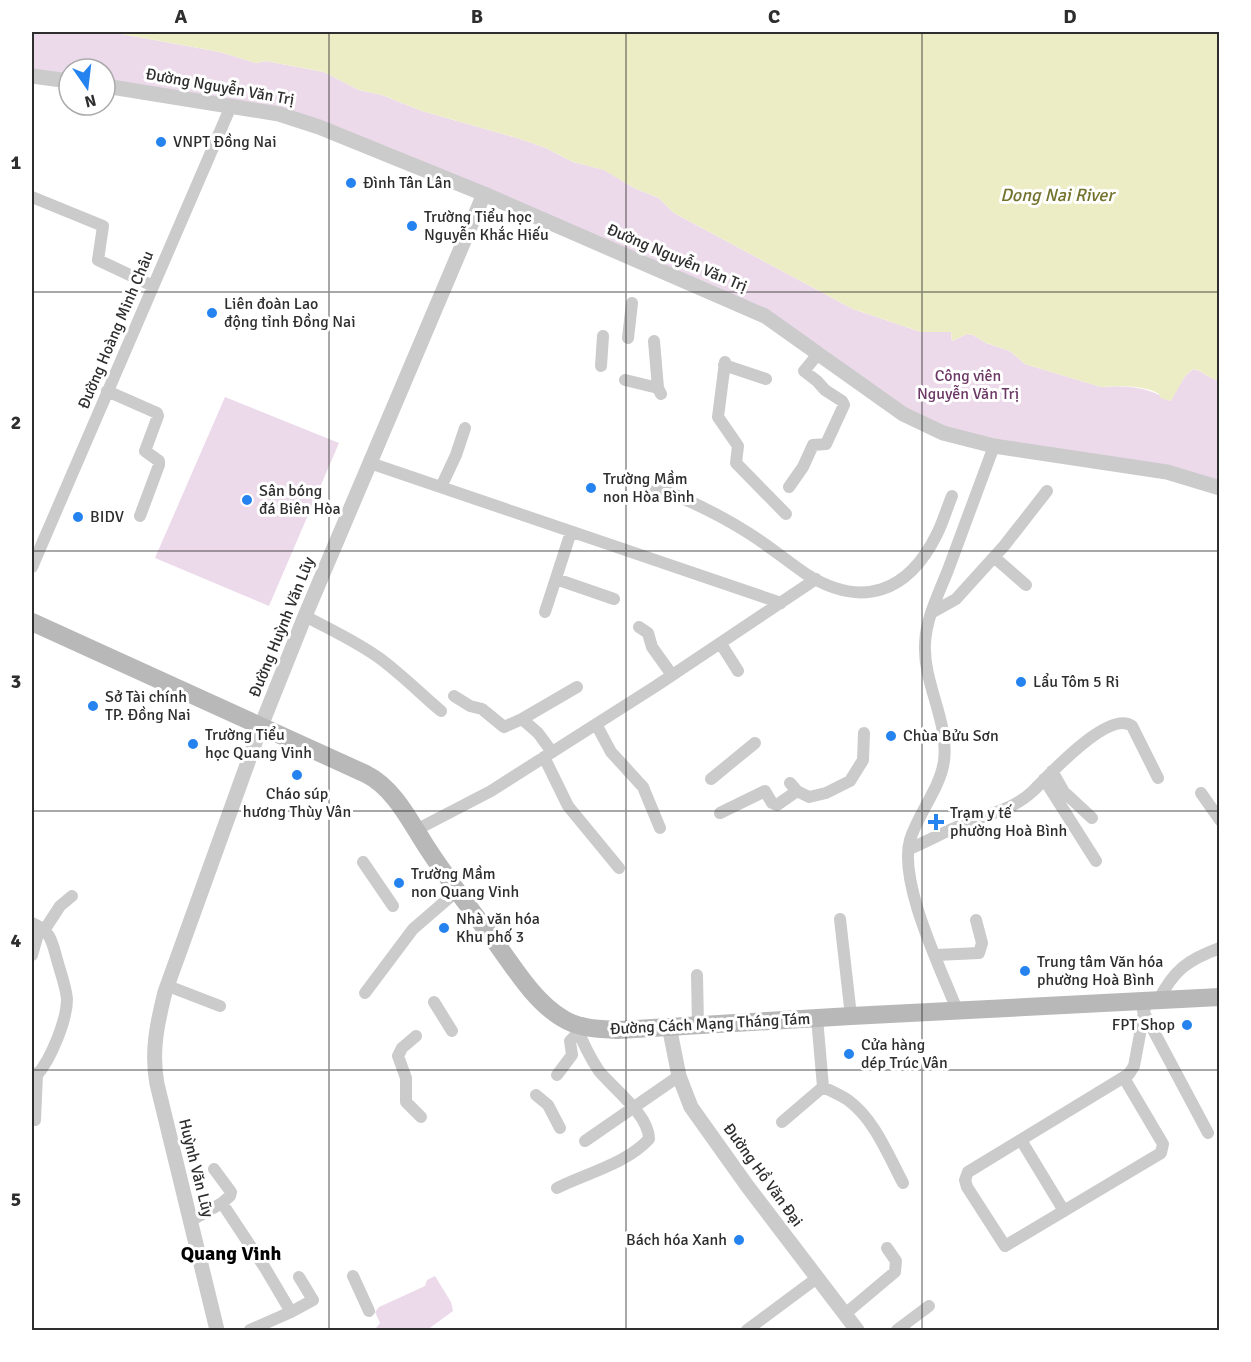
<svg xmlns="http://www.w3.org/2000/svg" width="1251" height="1362" font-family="Signika,sans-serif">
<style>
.green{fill:#ecdaeb}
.water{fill:#ededc5}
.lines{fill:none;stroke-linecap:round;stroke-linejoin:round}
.minor{stroke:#cbcbcb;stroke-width:12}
.tertiary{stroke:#cbcbcb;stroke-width:15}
.secondary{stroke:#b8b8b8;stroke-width:18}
.grid{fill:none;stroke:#2e2e2e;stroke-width:1.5;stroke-opacity:0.55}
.poi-dot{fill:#2583f0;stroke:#fff;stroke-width:2}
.labels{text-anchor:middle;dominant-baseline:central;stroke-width:6;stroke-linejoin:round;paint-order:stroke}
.street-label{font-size:16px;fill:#2e2e2e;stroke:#fff}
.poi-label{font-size:16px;fill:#2e2e2e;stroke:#fff;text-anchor:start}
.park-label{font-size:16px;fill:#6c3865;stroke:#fff}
.water-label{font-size:18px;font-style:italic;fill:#74732e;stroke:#fff}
.quarter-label{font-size:20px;font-weight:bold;fill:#000;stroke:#fff}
.neatline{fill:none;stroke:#2e2e2e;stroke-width:2}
.grid-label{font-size:20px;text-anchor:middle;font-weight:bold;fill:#2e2e2e}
</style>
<rect width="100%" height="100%" fill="#fff"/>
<path class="green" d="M32 32H111L220 52 256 63 266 61 324 72 359 90 382 95 422 111 517 138 546 148 573 162 605 170 634 188 659 198 674 213 853 309 921 332H951L952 341 967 334 973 335 986 343 1010 351 1025 364 1101 387C1127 385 1149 387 1170 401L1185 376 1193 369C1203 370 1210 380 1219 380V481L995 439 946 427 905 408 823 348 330 124 105 80V69H69V75L32 70Z
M225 397 339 443 269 606 155 558Z
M435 1276 451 1302 453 1311 427 1330H371L376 1328 380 1323 375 1312 379 1307 425 1286 427 1280Z"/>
<path class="water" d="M111 32H1219V380C1210 380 1203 370 1193 369L1185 376 1171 401 1161 398 1159 394C1143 385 1119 386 1101 387L1025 364 1010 351 986 343 973 335 967 334 952 341 951 332H921L853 309 674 213 659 198 634 188 604 170 573 162 546 148 517 138 422 111 382 95 359 90 324 72 266 61 256 63 220 52Z"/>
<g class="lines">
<path class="minor" d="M32 197 103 226 98 260 153 286
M628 338 632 303
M654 341 658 388 661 394
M725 362 718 417 738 446 736 463 786 514
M724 365 766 379
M601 366 603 336
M625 380 658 388
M107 391 157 413 158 416 145 451 159 461V465L140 516
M370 463 781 603
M647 484C685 498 716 512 750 534 769 546 787 561 806 574 862 609 908 593 937 534 943 522 947 508 952 496
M441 487 456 455 465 428
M789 487 803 467 813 445 826 444 844 405 842 401 825 390 817 381 804 371 818 354
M994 557 1026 585
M32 567 231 106
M556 579 614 599
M545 612 571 532
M931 613 956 599 1004 546 1047 491
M305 616C331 630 358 642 382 660 403 676 421 694 441 711
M639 627 648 633 652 647 672 675
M721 644 738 671
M454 696 470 706 482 709 504 727 522 719 538 733 552 752
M522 719 577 687
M596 724 611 752 643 787 660 828
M544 757 568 806 619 868
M1052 771 1064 792 1092 818
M711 779 755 743
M1044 779 1096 861
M790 783 797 791 809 797 826 793 850 781 863 760 864 733
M1201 793 1220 820
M720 813 765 791 772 803 777 805 797 791
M416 830 491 791 656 686 816 579
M909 849C926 842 942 833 959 826 984 815 1012 811 1033 791 1048 776 1109 709 1132 726L1158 778
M363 862 393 906
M840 919 851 1016
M32 923C52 931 52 943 58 963 61 974 66 987 67 999 67 1020 51 1059 37 1075L32 1073
M45 929 60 906 72 896
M32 955 40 927
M936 955 979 953 982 943 976 920
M697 975 698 1025
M168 986 220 1006
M365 993 413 929 457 891
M1158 1001C1174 970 1187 960 1220 948
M434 1002 452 1031
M957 1010C941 969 898 882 910 840 918 813 940 789 944 761 949 721 923 683 925 644 926 618 939 593 948 570 963 529 979 487 994 446
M1143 1011 1208 1133
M817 1018 823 1087C831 1091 840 1095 848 1100 875 1120 888 1155 903 1183
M416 1036 402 1048 398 1056 406 1078V1102L421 1117
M557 1075 572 1055 570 1041 578 1033
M1124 1078 1163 1144 1161 1153 1005 1246 967 1187 965 1180 968 1172 1129 1074 1134 1066 1146 1002
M536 1095 548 1105 560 1128
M35 1120 37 1075
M782 1122 823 1087
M1021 1140 1064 1211
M585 1141 679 1076
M214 1169 231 1192 230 1196 222 1203
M557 1188C587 1173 626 1164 649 1139 649 1115 613 1088 599 1071 589 1056 582 1041 575 1024
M190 1221 222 1203 265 1268 291 1312 250 1330
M353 1276 369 1311
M291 1312 313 1300 299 1277
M845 1314 895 1272 896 1261 887 1248
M747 1330 817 1278
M897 1330 929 1306"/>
<path class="tertiary" d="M32 76 69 81
M105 86 279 114 319 127 484 194 765 316 903 414 943 433 994 446 1167 472 1220 488
M669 1026 679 1076 691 1107 748 1187 857 1330
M217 1330 157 1084C151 1052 157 1024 165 992L261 726 305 616 484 194"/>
<path class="secondary" d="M32 622 366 774C394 788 410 821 426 846 448 880 472 911 496 943 515 969 534 1001 562 1018 579 1029 600 1029 619 1030L851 1016 1220 997"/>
</g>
<path class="grid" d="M329 32V1330M626 32V1330M922 32V1330M32 292H1220M32 551H1220M32 811H1220M32 1070H1220"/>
<g class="poi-dot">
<circle cx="161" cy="142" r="6"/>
<circle cx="351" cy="183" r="6"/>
<circle cx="412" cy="226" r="6"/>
<circle cx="212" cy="313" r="6"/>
<circle cx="591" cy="488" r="6"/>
<circle cx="247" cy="500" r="6"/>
<circle cx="78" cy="517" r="6"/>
<circle cx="1021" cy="682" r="6"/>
<circle cx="93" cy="706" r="6"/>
<circle cx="891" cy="736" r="6"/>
<circle cx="193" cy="744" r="6"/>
<circle cx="297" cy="775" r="6"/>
<path d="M933 813h6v6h6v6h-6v6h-6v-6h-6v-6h6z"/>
<circle cx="399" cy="883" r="6"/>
<circle cx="444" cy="928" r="6"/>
<circle cx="1025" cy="971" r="6"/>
<circle cx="1187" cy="1025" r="6"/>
<circle cx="849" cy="1054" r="6"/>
<circle cx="739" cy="1240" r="6"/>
</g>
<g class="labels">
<g class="street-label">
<text transform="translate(220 87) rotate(10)">Đường Nguyễn Văn Trị</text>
<text transform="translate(677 258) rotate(23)">Đường Nguyễn Văn Trị</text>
<text transform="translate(116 330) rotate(-67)">Đường Hoàng Minh Châu</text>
<text transform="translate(282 627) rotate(-68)">Đường Huỳnh Văn Lũy</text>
<text transform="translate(710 1024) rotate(-3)">Đường Cách Mạng Tháng Tám</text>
<text transform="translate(196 1168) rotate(76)">Huỳnh Văn Lũy</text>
<text transform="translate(763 1175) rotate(54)">Đường Hồ Văn Đại</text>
</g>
<g class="poi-label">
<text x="173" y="142">VNPT Đồng Nai</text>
<text x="363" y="183">Đình Tân Lân</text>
<text x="424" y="217">Trường Tiểu học<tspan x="424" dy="18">Nguyễn Khắc Hiếu</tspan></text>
<text x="224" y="304">Liên đoàn Lao<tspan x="224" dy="18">động tỉnh Đồng Nai</tspan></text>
<text x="603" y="479">Trường Mầm<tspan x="603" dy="18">non Hòa Bình</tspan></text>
<text x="259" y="491">Sân bóng<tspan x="259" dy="18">đá Biên Hòa</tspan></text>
<text x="90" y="517">BIDV</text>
<text x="1033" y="682">Lẩu Tôm 5 Ri</text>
<text x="105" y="697">Sở Tài chính<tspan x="105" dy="18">TP. Đồng Nai</tspan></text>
<text x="205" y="735">Trường Tiểu<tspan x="205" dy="18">học Quang Vinh</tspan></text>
<text x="903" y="736">Chùa Bửu Sơn</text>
<text x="297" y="794" text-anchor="middle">Cháo súp<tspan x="297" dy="18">hương Thùy Vân</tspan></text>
<text x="950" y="813">Trạm y tế<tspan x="950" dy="18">phường Hoà Bình</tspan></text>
<text x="411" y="874">Trường Mầm<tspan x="411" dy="18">non Quang Vinh</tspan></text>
<text x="456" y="919">Nhà văn hóa<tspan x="456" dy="18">Khu phố 3</tspan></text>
<text x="1037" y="962">Trung tâm Văn hóa<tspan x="1037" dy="18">phường Hoà Bình</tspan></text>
<text x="1175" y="1025" text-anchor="end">FPT Shop</text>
<text x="861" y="1045">Cửa hàng<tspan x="861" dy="18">dép Trúc Vân</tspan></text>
<text x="727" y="1240" text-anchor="end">Bách hóa Xanh</text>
</g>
<g class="park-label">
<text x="968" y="376">Công viên<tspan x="968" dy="18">Nguyễn Văn Trị</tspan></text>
</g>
<g class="water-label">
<text x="1057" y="195">Dong Nai River</text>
</g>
<g class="quarter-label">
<text x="231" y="1253">Quang Vinh</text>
</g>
</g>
<rect width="1251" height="1362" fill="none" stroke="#ffffff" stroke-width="66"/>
<g transform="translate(87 87) rotate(166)"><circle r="28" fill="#ffffff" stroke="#ababab" stroke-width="1.5"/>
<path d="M0-4.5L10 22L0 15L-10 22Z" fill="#2583f0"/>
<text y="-9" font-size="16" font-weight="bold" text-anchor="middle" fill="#2e2e2e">N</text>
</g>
<rect x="33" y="33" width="1185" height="1296" class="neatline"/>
<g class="grid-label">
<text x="181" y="23">A</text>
<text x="477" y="23">B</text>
<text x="774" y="23">C</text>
<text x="1070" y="23">D</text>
<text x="16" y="169">1</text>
<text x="16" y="429">2</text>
<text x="16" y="688">3</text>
<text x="16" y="947">4</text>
<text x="16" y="1206">5</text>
</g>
</svg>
